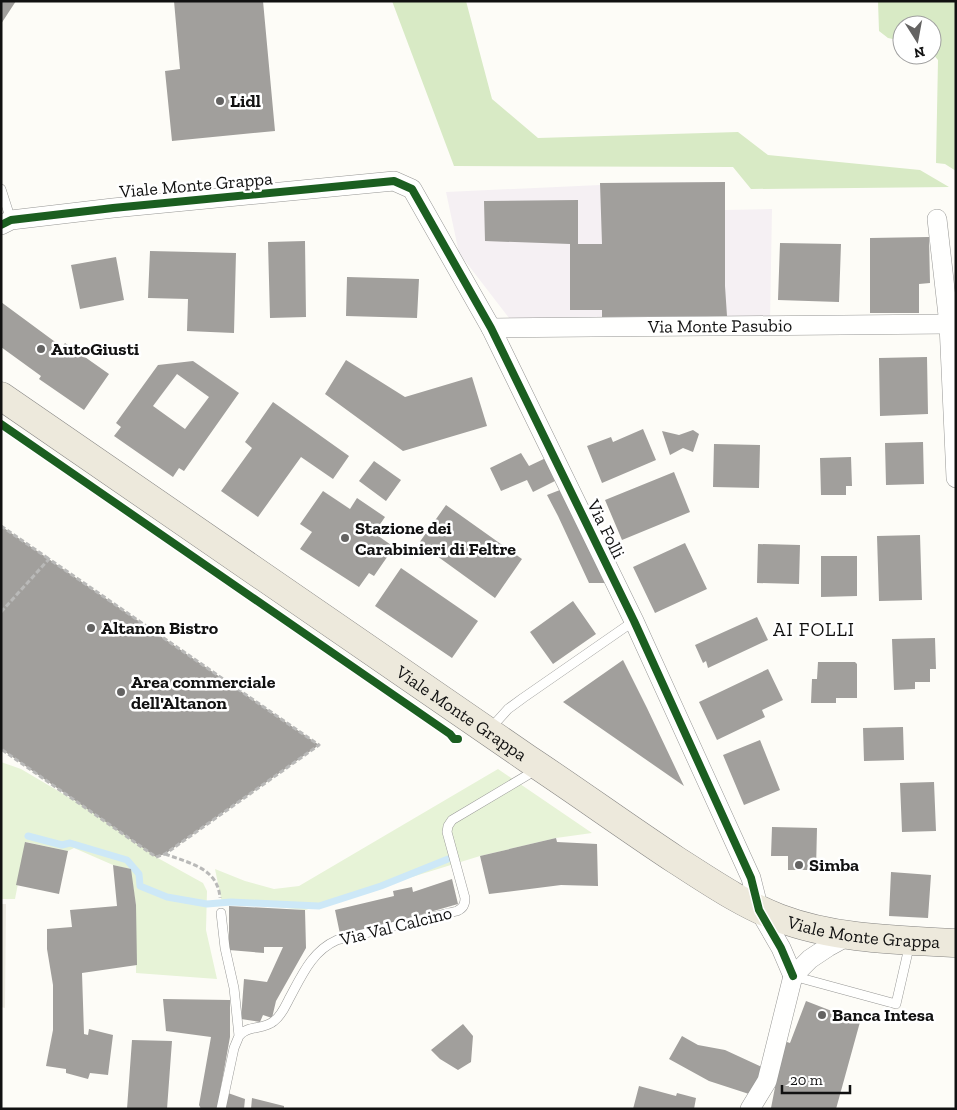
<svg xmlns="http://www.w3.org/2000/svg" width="957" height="1110" font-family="'Zilla Slab',serif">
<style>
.industrial{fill:#f5f0f3}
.green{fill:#e7f3d7}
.forest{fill:#d8eac5}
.plaza{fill:#edebe2}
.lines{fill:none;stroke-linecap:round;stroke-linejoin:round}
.stream{stroke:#cde8f7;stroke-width:7}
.building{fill:#a19f9c;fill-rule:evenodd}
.service-casing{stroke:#979795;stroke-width:10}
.minor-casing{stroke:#979795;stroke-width:20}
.primary-casing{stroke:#858482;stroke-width:29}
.path{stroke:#b9b9b8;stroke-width:3;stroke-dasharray:5 2.5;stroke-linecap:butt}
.service{stroke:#fffffe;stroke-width:9}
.minor{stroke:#fffffe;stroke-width:19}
.primary{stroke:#ede9dc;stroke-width:28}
.cycleway-casing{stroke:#fff;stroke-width:11}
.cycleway{stroke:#1b5e20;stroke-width:8}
.poi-dot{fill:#646362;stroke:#fff;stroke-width:2}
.labels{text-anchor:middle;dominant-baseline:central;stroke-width:5;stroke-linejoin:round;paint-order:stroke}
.poi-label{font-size:18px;font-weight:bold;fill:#111;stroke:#fff;text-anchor:start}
.street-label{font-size:18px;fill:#111;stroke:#fff}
.neighbourhood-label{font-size:19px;letter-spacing:1px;fill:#111;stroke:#fff}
</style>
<rect width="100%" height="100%" fill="#fdfcf7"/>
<path class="industrial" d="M725 182V210L772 209 770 323 516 327 459 253 446 192 600 185V183Z"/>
<path class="green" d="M1 762 21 769 82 805 156 857 203 883 207 891 206 930 217 979 136 973V905L130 869 113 865 74 848 68 851 26 842 15 899H1Z
M498 769 592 833 556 838 480 856 305 910 231 902 222 903 215 869 245 881 274 889 299 886Z"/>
<path class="forest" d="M392 1H466L492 99 538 138 738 132 768 155 920 170 949 187 751 189 733 167 454 166Z
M878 1H956V171L945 164 936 163 938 60 932 53V25H902V41L888 38 879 31Z"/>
<path class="plaza" d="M1 904H6L5 1008 1 1007Z"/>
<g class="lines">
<path class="stream" d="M28 836 62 845 70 843 127 860 139 874 140 886 167 897 207 904 231 902 319 906 381 886 448 859"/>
</g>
<path class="building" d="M1 1H16L1 24Z
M174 1H263L275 131 172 141 165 71 180 69Z
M725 182V286L727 316 602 317V310H570V244L485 241 484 201 578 200V244H602L600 183Z
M929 237 930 283 919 284V313H870V238Z
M305 241 306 317 270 318 268 242Z
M780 243 841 244 839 302 778 300Z
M150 251 236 253 234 333 187 331 188 299 148 298Z
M116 257 124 300 80 309 71 265Z
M347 277 419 279 417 318 346 316Z
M1 302 62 347 65 343 109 374 84 410 39 379 41 376 1 347Z
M927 357 928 414 880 416 879 358Z
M346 360 405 397 472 377 487 426 403 451 325 394Z
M193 361 239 393 184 471 179 468 173 477 114 436 121 427 116 423 158 365ZM177 374 209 397 185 429 153 406Z
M273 402 349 456 333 479 301 457 258 517 221 491 252 448 245 442Z
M643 429 656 460 602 483 587 446 611 437 613 442Z
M693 430 699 434 693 452 683 448 670 455 662 431 679 435Z
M923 442 924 484 886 485 885 443Z
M714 444 760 445 759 488 713 487Z
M521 453 529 466 550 456 561 478 533 492 527 480 501 491 490 468Z
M851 457 852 486H846V495H821L820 458Z
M374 461 401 480 386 501 359 481Z
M674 472 690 512 622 540 605 500Z
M565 488 609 583H589L558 516 547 495Z
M323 491 350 509 357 498 385 517 374 533 394 547 374 576 369 573 359 587 300 549 312 532 300 524Z
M446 505 522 559 495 598 419 543Z
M1 526 79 580 319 745 165 854 156 857 1 749Z
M920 535 922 600 879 601 877 536Z
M685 543 707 589 655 613 633 567Z
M758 544 800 545 799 584 757 583Z
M821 556H857V596L821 597Z
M401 568 478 621 452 658 375 606Z
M573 601 596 634 553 664 530 632Z
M757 617 768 640 708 668 706 661 703 663 695 645Z
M935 638 936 669H930V682H915V689L894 690 892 639Z
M623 660 647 708 684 786 563 702Z
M818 662H855L857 664V698H836V703H811L812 679H817Z
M768 669 783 700 762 710 765 717 717 740 699 702Z
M903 727 904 760 864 761 863 728Z
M760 740 780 790 744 805 723 755Z
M934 782 936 831 902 832 900 783Z
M772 827 817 828 816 870H788V856H771Z
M556 838 557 842 597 844 598 886 561 885 489 894 480 856Z
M25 842 68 851 59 894 16 885Z
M113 865 131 869 136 905 137 965 82 973 84 1034 88 1035 89 1029 113 1035 108 1075 90 1073 88 1079 66 1073V1069L46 1066 53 1030V985L47 949V929L72 927 70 910 117 906Z
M891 872 931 875 928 918 889 916Z
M452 879 458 904 388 924 340 934 335 910 394 896 393 891 412 887 413 892Z
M229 906 305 910 306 948 276 1001 272 1018 263 1015 260 1022 241 1019 244 979 267 982 283 947H264V953L229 950Z
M163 999 230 1000V1037L217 1109H201L199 1105 211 1037 166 1031Z
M806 1001 860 1022 836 1109 771 1108 784 1041 790 1043Z
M463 1024 473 1036 471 1062 458 1070 440 1059 431 1050Z
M682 1036 698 1045 725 1050 764 1068 749 1094 709 1081 669 1059Z
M132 1040 172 1041 167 1109H127Z
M639 1086 676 1096 677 1093 696 1098 694 1109H633Z
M228 1093 245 1099 244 1109H225Z
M252 1098 284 1106V1109H251Z"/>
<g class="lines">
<defs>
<path id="service" d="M1 189 11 220
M490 729 508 709 523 698 634 621
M221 913 225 948 234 988 239 1036 234 1048 221 1109
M793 976 896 1004 910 943
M239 1036C247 1025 264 1030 274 1021 281 1016 285 1007 289 999 302 975 312 951 337 940L457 911C463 908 465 905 465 898L447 832 448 826 452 820 536 770"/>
<g id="minor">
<path d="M937 219 949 324 956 478"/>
<path d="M1 225 11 220 113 208 394 181 412 189 491 328 634 621 751 878 759 910 781 948 793 976"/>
<path id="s1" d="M491 328 949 324"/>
<path d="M750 1109 767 1081 793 976 810 959 828 947 850 935"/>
</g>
<g id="primary">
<path id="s2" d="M1 396C177 517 352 639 528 759 578 792 626 827 676 860 709 881 742 904 779 918 834 939 897 940 956 943"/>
</g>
</defs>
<use href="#service" class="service-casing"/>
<use href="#minor" class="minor-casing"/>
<use href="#primary" class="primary-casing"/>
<path class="path" d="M1 526 49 559
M1 612 49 559 319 745 165 854 156 857 1 749
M165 854C189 863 218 868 220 898"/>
<use href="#service" class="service"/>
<use href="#minor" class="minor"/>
<use href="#primary" class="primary"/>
<defs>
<path id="cycleway" d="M1 225 11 220 113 208 394 181 412 189 491 328 634 621 751 878 759 910 781 948 793 976
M1 424 450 734 454 739H458"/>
</defs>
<use href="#cycleway" class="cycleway-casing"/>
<use href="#cycleway" class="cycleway"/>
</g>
<g class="poi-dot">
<circle cx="220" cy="101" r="5"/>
<circle cx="41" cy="349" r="5"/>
<circle cx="345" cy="538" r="5"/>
<circle cx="91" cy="628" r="5"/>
<circle cx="121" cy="692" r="5"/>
<circle cx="799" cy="865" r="5"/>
<circle cx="822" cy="1015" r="5"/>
</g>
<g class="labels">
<g class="poi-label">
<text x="230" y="101">Lidl</text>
<text x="51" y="349">AutoGiusti</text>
<text x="355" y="528">Stazione dei<tspan x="355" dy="21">Carabinieri di Feltre</tspan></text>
<text x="101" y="628">Altanon Bistro</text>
<text x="131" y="682">Area commerciale<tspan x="131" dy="21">dell'Altanon</tspan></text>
<text x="809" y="865">Simba</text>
<text x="832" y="1015">Banca Intesa</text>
</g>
<g class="street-label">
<text transform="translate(196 185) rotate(-5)">Viale Monte Grappa</text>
<text stroke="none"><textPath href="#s1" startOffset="229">Via Monte Pasubio</textPath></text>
<text transform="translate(606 529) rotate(64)">Via Folli</text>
<text stroke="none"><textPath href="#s2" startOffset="559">Viale Monte Grappa</textPath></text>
<text transform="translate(396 926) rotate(-14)">Via Val Calcino</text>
<text stroke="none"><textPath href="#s2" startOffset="1024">Viale Monte Grappa</textPath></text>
</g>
<g class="neighbourhood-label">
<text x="814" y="629">AI FOLLI</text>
</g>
</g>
<rect width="957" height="1110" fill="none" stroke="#111111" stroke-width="5"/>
<g transform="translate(917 40) rotate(169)"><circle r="24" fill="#ffffff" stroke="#a0a0a0"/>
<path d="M0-4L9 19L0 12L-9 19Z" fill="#646362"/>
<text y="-8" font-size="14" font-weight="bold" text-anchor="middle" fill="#111111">N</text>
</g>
<path d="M782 1085v8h68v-8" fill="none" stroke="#111111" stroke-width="2.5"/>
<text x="790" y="1085" font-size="15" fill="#111111" stroke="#ffffff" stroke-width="4" paint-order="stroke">20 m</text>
</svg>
